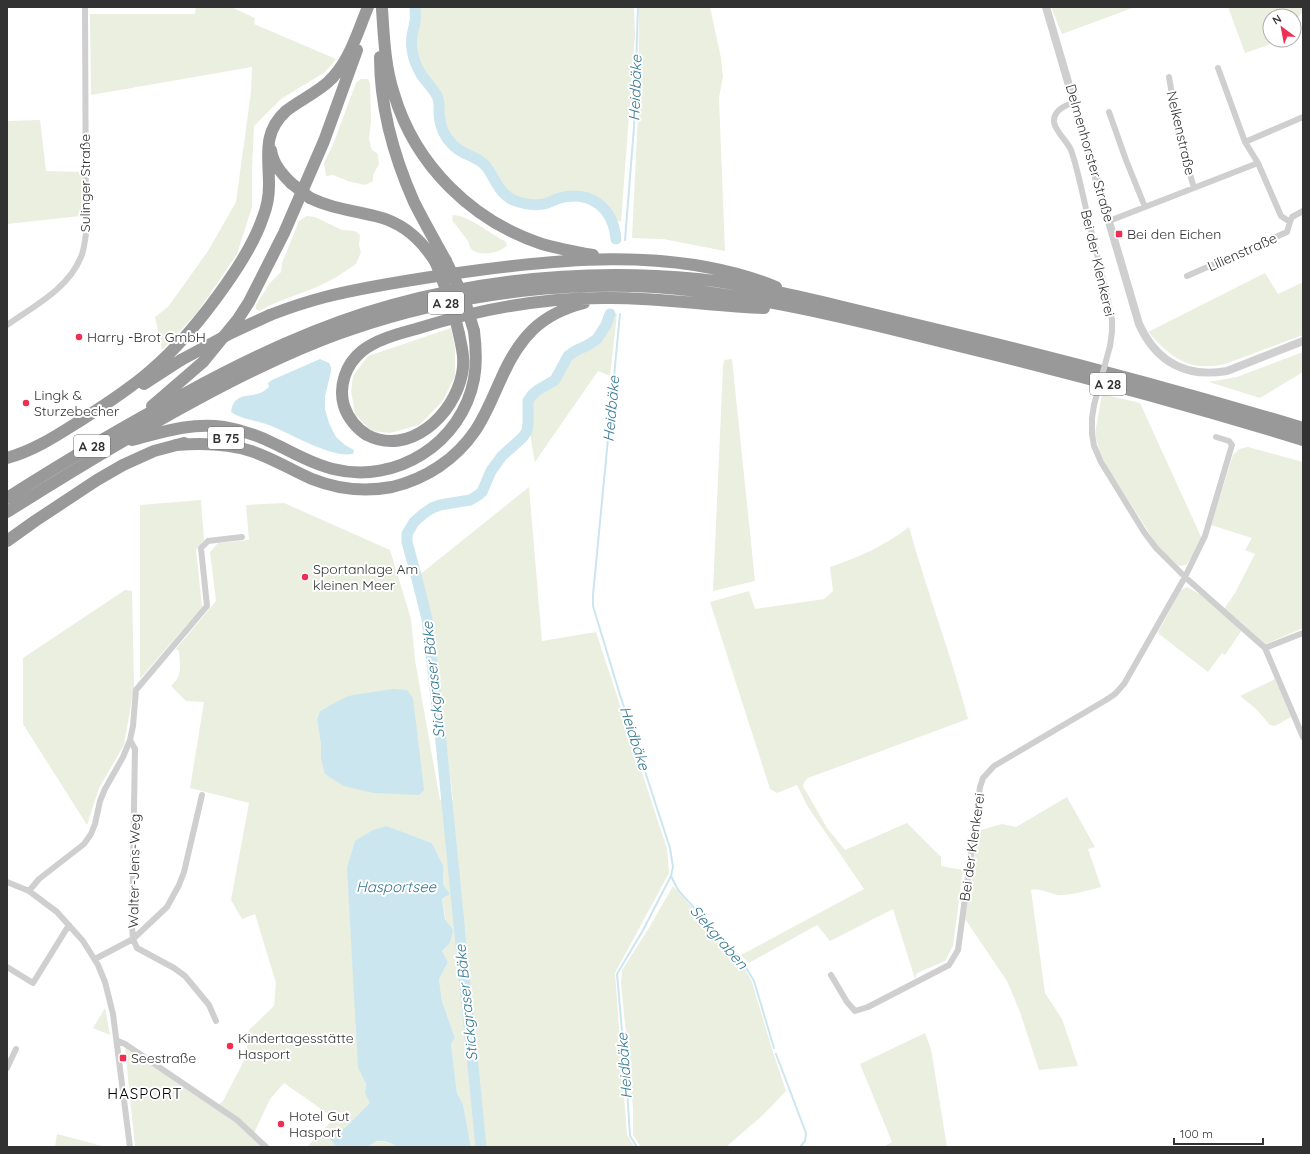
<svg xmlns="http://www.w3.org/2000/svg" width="1310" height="1154" font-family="Quicksand,sans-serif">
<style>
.green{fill:#eaefe0;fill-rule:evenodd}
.water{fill:#cce6ef}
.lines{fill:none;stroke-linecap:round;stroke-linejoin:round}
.stream{stroke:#cce6ef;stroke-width:2}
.river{stroke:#cce6ef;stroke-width:11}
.minor{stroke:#cfcfcf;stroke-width:6}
.tertiary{stroke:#cfcfcf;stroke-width:8}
.motorway{stroke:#999;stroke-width:12}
.minor-bridge{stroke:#cfcfcf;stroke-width:6}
.motorway-bridge{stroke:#999;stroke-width:12}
.poi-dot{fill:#f02d52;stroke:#fff;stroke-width:1.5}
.labels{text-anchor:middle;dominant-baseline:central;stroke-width:4;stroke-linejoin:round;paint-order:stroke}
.shield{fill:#fff;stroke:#707070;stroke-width:1}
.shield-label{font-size:13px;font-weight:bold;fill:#323232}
.street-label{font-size:14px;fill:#323232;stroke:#fff}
.poi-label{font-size:14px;fill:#323232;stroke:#fff;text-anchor:start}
.water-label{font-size:15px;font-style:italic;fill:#377a94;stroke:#fff}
.neighbourhood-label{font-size:15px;letter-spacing:1px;fill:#000;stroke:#fff}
</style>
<rect width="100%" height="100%" fill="#fff"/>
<path class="green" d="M196 7H231L255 18 254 24 336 59 325 72 281 99 254 126 252 169V207L237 254 196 314 162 350 155 317 168 307 208 251 236 202 251 92 252 67 91 95 90 14H195Z
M417 7H634L635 35 621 222 616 220 598 197 584 192 572 193 545 201H535L522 199 510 193 500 184 487 164 453 143 444 129 440 96 433 85 422 72 416 61 412 38 419 17Z
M639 7H710L721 58 723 76 719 98 725 251 663 239 632 238 638 114Z
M1051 7H1135L1062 34Z
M1228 7H1303V11L1294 23V16H1270V40H1282L1245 53Z
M361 79H368L370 84 371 121 369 139 372 150 378 154 379 164 373 175V181L365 185 348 181 333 175 326 176 324 163 334 142 356 83Z
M40 120 46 171 83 172 81 216 7 224V121Z
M453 215C470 216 490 234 505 241L507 245C501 253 483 256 474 251 469 249 470 244 468 241 463 234 457 227 452 220Z
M307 216 315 217 342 230 355 231 360 235 359 245 361 252 356 264 335 278 317 287 275 303 259 311 256 309V305L270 283 281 272 282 263 299 221Z
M1265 273 1278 294 1303 282V335L1225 364C1188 372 1172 358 1148 332Z
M613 313 617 314 610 376 598 371 535 462C532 446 526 416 532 401 536 392 547 390 554 384 562 377 564 367 571 359 576 352 585 351 592 347 602 341 611 324 613 313Z
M451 328 455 347V376L442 402 419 425 390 433 371 431 355 414 351 391 353 376 368 356Z
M1303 352V372L1260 398 1209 382 1237 377Z
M732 359 755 581 713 591 723 367 724 360Z
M1102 394 1140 403 1202 539 1190 560 1186 565 1179 566 1160 550 1106 465 1099 450 1095 434Z
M1248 447 1303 462V628L1266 644H1264L1224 609 1235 593 1255 554 1245 550 1252 538 1211 525 1233 455 1239 449Z
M529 487 542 641 596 632 667 849 669 873 615 973 627 1135 635 1147H484L465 928 468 1062 477 1147H471L463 1104 457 1093 451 1044 455 1038 442 1001 439 979 448 962 442 951 450 943 442 899 450 894 443 884V865L432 843 387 826 363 1078 366 1084 365 1093 371 1103 346 1127 330 1138 337 1147H307L334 1118 284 1083 270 1099 254 1133 270 1147H135L125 1048 215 1108 223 1101 246 1057 249 1030 274 1006 276 983 255 914 242 919 231 900 249 803 190 788 204 702 186 701 171 686C183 675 180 666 179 651L176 649 216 601 210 552 218 543 249 540 246 505 284 503 390 550 411 619 415 660 440 800H453L430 614 418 576ZM333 705 321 758V745L317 719 320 711Z
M201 500 204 540 196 550 202 607 140 679V505Z
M909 527C927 592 951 654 968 719L808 778 805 781 803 786 827 828 845 850 907 823 941 857V866L963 870 953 946 945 961 917 973 915 979 893 909 830 941 817 925 749 963 741 955 864 889 808 807 797 785 777 793 770 789 710 602 749 591 755 609 824 599 833 591 830 567C859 557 885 546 909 527Z
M1187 587 1203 596 1242 630 1225 655 1222 653 1208 672 1159 634 1158 632 1181 590Z
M125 590 132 591 134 687 124 745 99 788 87 825 23 724V658Z
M1275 679 1291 717 1275 726 1270 725 1256 709 1240 696Z
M1067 797 1095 847 1088 849 1101 887C1090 890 1069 896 1058 895 1048 893 1041 888 1031 890L1045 993 1062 1019 1078 1066 1039 1070 1020 1012 1007 981 965 919 977 831 1002 824 1016 827Z
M673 886 745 969 752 982 773 1052 786 1091 763 1115 726 1147H641L633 1135V1108L621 982 622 970 649 928Z
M105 1008 110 1035 93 1028Z
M925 1033 931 1049 947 1147H883L892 1142 860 1064Z
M57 1134 106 1147H55Z
M380 1141 393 1144 397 1147H369L375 1142Z"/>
<path class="water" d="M320 359 329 363 331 367V372L325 396V409L329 423 336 437 345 445 354 450 353 454C329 458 289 432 266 424 254 420 241 419 231 412 234 390 252 399 264 391 266 390 267 388 269 387L268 383 272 380Z
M393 689 407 690 413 698 424 790 419 795 373 793 344 786 325 774 321 758V745L317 719 320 711 346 697 353 695Z
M387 826 432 843 443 865V884L450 894 442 899 445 919 453 930 450 943 442 951 448 962 439 979 442 1001 455 1038 451 1044 457 1093 463 1104 471 1147H397C393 1143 380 1139 375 1142 373 1143 371 1145 369 1147H337L329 1138 346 1127 370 1103 365 1093 366 1084 363 1078 358 1067 347 868 355 841 373 830Z"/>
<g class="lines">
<path class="stream" d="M625 240 634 127 638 7
M620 314 593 595V606L620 695 670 848 673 867 671 876 642 932 617 974 627 1088 630 1136 637 1147
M671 876 678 890 742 961 754 981 774 1048
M776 1054 806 1133 805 1141 800 1147"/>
<path class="river" d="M415 7C415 12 416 17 415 22 413 34 410 36 412 49 413 58 416 66 421 74 426 82 433 88 437 96 440 102 439 108 439 114 440 126 445 138 454 146 463 155 476 156 485 165 495 177 498 193 513 200 523 204 532 206 543 204 549 204 554 199 560 198 591 190 613 208 616 239
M481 1147 441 742 427 619 416 575 407 542V534L414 522 423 514 432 508 440 505 470 500 477 496 482 492 491 471 496 464 502 456 523 437 527 431 528 423V401L532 395 538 390 555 380 568 356 575 351 588 345 597 339 606 325 610 314"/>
<path class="minor" d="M1218 68 1245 142
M1169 77 1179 136 1194 188
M1075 102C1066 105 1053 110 1054 122 1055 131 1067 141 1071 150 1078 170 1082 192 1087 213 1095 248 1105 284 1112 320V332L1110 346
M1109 112 1126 160 1145 207
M1258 163 1281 216 1290 222 1292 217 1303 211
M1109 221 1258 163 1245 142 1303 117
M1187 276 1287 232 1290 222
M7 325C34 306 68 289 81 257 84 250 85 241 86 233L85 7
M1094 405 1092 418V434L1094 446 1101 462 1144 532 1156 548 1185 577 1265 648 1303 737
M1265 648 1303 633
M130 740 135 749 132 927 133 939 137 948 174 968 185 976 209 1005 216 1021
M7 882 29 891 57 912 83 941 98 965 105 982 113 1014 130 1147
M29 891 39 879 84 844 91 834 95 824 100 801 105 789 123 757 130 740 133 726 136 690 207 606 201 548 208 541 242 537
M95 959 133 939 167 907 179 885 184 872 202 795
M7 967 33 983 69 925
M831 975 847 1002 855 1011 868 1007 949 965 958 950 980 787 983 778 994 766 1106 700 1115 694 1124 684 1185 577 1205 536 1232 445 1229 441 1216 437
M118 1041 125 1044 237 1120 266 1147
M7 1068 16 1049"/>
<path class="tertiary" d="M1046 7 1139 324C1156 362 1186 378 1227 371L1303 341"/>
<path class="motorway" d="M382 9C384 38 385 67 394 94 415 165 472 221 542 244 559 249 576 252 593 255
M380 57C380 107 394 157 414 202 424 222 435 241 446 261
M271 150C273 164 282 174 291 183
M310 198C333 209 351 210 375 216 402 222 422 240 436 263
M270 315C288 308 306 302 325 297 364 287 404 281 444 275 551 259 673 245 776 287
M459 334C462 348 465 360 462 374 454 415 409 457 367 435 357 429 348 418 344 406 338 386 346 364 362 351 377 339 398 334 416 329 479 309 544 297 611 298 662 298 713 306 764 308
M144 384 181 360
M152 406 203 362 238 319 249 302 284 233 324 141 357 50
M132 440C162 432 192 422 224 427 242 430 259 436 275 444 294 453 312 464 333 469 396 485 462 443 474 379 477 363 476 347 474 331
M176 445C201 443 227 443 251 451 273 458 291 470 312 479 337 489 365 492 392 487 426 479 456 459 475 431 486 415 493 396 501 379 519 338 540 314 584 303
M7 458C32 451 53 438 75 424 100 408 126 392 149 372 179 347 204 316 227 283 241 263 255 241 263 217 267 207 269 196 269 185 269 156 262 133 286 111 299 101 314 94 327 83 349 64 357 33 368 7
M7 498C65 461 124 426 184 394 250 358 319 325 392 305 492 278 595 269 698 279 745 284 792 295 839 306 883 317 928 327 972 338 1083 365 1194 395 1303 428
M7 512C69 473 131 435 196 400 246 373 298 347 352 329 460 292 584 277 697 291 785 302 873 324 959 346 1074 374 1189 405 1303 440
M7 541 35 521 97 480 123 465 154 451 184 443"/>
<path class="minor-bridge" d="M1094 405 1110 346"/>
<path class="motorway-bridge" d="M291 183 310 198
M446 261 464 298 474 331
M436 263 452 305 459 334
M181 360 231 333 270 315"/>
</g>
<g class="poi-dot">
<rect x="1115" y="230" width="8" height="8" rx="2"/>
<circle cx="79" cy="337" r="4"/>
<circle cx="26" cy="403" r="4"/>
<circle cx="305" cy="577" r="4"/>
<circle cx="230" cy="1046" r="4"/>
<rect x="119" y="1054" width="8" height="8" rx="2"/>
<circle cx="281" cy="1124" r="4"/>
</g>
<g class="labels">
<g class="shield">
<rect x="428" y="292" width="36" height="22" rx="3"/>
<rect x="1090" y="373" width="36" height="22" rx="3"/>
<rect x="208" y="427" width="36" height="22" rx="3"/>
<rect x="74" y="435" width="36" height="22" rx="3"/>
</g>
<g class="shield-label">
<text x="446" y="303">A 28</text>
<text x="1108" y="384">A 28</text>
<text x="226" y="438">B 75</text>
<text x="92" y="446">A 28</text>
</g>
<g class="street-label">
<text transform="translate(1181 133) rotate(77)">Nelkenstraße</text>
<text transform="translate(1090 153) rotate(74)">Delmenhorster Straße</text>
<text transform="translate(85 183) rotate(-90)">Sulinger Straße</text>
<text transform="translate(1242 252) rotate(-24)">Lilienstraße</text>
<text transform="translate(1098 263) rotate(77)">Bei der Klenkerei</text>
<text transform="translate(972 847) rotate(-82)">Bei der Klenkerei</text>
<text transform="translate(134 871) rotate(-89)">Walter-Jens-Weg</text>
</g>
<g class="poi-label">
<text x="1127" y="234">Bei den Eichen</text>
<text x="87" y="337">Harry -Brot GmbH</text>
<text x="34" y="395">Lingk &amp;<tspan x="34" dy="16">Sturzebecher</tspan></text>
<text x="313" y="569">Sportanlage Am<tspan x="313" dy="16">kleinen Meer</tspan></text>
<text x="238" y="1038">Kindertagesstätte<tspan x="238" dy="16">Hasport</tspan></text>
<text x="131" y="1058">Seestraße</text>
<text x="289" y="1116">Hotel Gut<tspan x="289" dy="16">Hasport</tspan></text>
</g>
<g class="water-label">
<text transform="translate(635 88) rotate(-88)">Heidbäke</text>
<text transform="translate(611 409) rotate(-85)">Heidbäke</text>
<text transform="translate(433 680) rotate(-96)">Stickgraser Bäke</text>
<text transform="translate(635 738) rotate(72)">Heidbäke</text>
<text x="396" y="886">Hasportsee</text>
<text transform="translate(719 937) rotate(49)">Siekgraben</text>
<text transform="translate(466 1003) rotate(-96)">Stickgraser Bäke</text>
<text transform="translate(624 1066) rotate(-94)">Heidbäke</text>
</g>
<g class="neighbourhood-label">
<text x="145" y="1093">HASPORT</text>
</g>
</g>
<rect width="1310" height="1154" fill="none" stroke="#323232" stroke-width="16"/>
<g transform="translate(1282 28) rotate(328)"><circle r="19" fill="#ffffff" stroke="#adadad"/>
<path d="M0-3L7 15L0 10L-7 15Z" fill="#f02d52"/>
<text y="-6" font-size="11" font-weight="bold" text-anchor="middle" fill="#323232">N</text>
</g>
<path d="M1174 1138v6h89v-6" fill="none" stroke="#323232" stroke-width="2"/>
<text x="1180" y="1138" font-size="12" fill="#323232" stroke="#ffffff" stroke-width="3" paint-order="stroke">100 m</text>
</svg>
